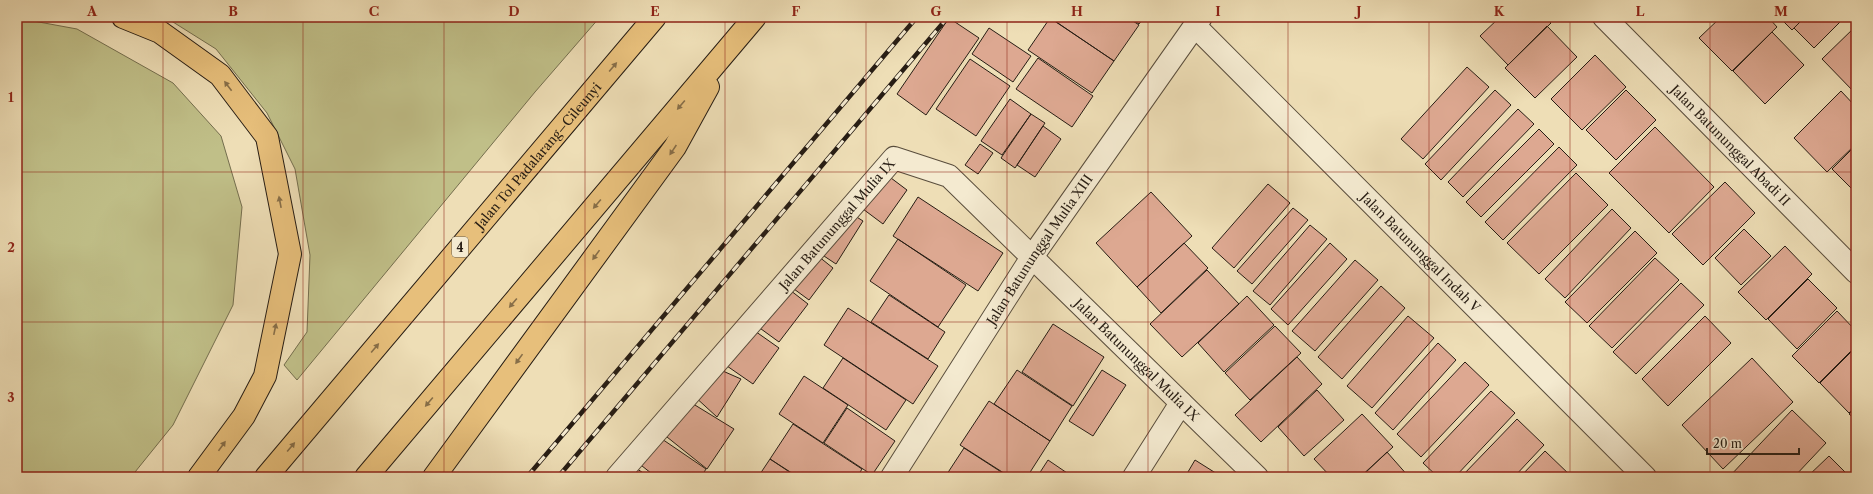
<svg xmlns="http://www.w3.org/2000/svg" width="1873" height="494" font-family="'Libre Caslon Text',serif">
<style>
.green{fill:#c0bf88;stroke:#746e4e}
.building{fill:#dda891;stroke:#271d14}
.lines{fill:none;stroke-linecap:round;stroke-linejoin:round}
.minor-casing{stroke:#594d3c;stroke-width:24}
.highway-casing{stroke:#271d14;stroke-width:24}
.minor{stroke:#f4ead0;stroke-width:22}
.highway{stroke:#e7bf7b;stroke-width:22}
.rail-casing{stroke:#271d14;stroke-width:4.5}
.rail{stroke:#f4ead0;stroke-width:3;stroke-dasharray:9;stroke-linecap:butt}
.oneway{fill:#876e48}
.grid{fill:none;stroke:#8f2418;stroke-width:1;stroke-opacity:0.55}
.labels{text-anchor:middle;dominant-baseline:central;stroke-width:3;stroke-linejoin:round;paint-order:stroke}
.shield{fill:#f4ead0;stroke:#645a4c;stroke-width:1}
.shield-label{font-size:12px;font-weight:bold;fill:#271d14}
.street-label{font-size:13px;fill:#271d14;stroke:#f4ead0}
.neatline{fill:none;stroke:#8f2418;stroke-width:1.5}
.grid-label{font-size:13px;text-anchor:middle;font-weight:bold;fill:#8f2418}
</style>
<rect width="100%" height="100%" fill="#eedeb6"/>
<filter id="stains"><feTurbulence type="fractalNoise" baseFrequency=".005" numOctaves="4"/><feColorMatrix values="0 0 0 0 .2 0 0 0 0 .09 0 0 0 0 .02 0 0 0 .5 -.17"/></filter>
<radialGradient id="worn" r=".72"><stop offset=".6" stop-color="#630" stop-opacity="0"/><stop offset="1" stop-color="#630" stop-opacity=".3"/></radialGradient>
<path class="green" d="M165 17H600L535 92 297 380 284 365 307 332 310 255 295 169 267 113 216 49Z
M17 18 77 29 173 83 221 136 242 207 233 305 173 425 131 477H17Z"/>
<path class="building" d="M1049 17H1127L1139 25 1114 61Z
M1129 17H1144L1139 24Z
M1500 17H1545L1551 23 1508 65 1480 36Z
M1721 17H1768L1777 27 1732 71 1699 38Z
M1779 17H1805L1792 30Z
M1805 17H1845L1814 48 1794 28Z
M949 18 979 38 926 115 897 94Z
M1050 18 1114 61 1092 93 1028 50Z
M1547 26 1577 57 1535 98 1505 68Z
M1856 26V92L1855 93 1822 59Z
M989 28 1031 56 1013 82 972 54Z
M1772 32 1804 65 1765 104 1733 71Z
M1595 55 1626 87 1582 130 1551 99Z
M1038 58 1093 96 1072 127 1016 89Z
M970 59 1010 86 976 136 936 109Z
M1467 67 1489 87 1423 159 1401 139Z
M1495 90 1511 105 1441 180 1425 164Z
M1626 90 1656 120 1616 160 1586 130Z
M1841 91 1856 107V144L1827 172 1794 138Z
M1010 99 1031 114 1002 155 981 141Z
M1518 109 1534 124 1463 197 1448 182Z
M1031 114 1045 123 1015 168 1001 158Z
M1043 126 1061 139 1035 177 1017 165Z
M1655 127 1714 187 1669 233 1609 173Z
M1539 129 1554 144 1481 217 1466 202Z
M980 144 993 153 978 174 965 165Z
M1856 145V193L1832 169Z
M1559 147 1577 165 1503 240 1485 222Z
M1576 173 1608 205 1539 274 1507 243Z
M887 175 907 190 883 224 863 209Z
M1725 182 1755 213 1703 265 1672 234Z
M1268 184 1290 203 1234 268 1212 248Z
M1151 192 1192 236 1137 287 1096 243Z
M918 197 1003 253 978 291 893 236Z
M1293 208 1308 220 1252 284 1237 271Z
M1612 209 1631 228 1565 298 1545 279Z
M852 214 863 221 836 264 824 256Z
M1310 225 1327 239 1270 305 1253 291Z
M1744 229 1771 256 1741 285 1715 258Z
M1635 231 1657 253 1587 323 1565 302Z
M898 239 966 285 938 327 870 281Z
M1184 243 1208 268 1161 313 1137 287Z
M1330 243 1347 259 1288 325 1271 309Z
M1785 246 1812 274 1766 320 1738 292Z
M818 256 833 268 809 300 794 289Z
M1655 258 1679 280 1612 348 1589 326Z
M1355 260 1378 280 1315 351 1292 331Z
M1207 270 1239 304 1182 357 1150 324Z
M1808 279 1837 308 1797 349 1768 319Z
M1681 283 1704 305 1636 374 1613 352Z
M1381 286 1405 308 1342 379 1318 357Z
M786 287 808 304 779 342 757 326Z
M889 295 945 332 928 359 871 322Z
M1247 296 1274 325 1224 372 1198 343Z
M848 308 938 366 913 404 824 345Z
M1837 311 1856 331V346L1819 383 1792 356Z
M1408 316 1434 338 1372 408 1347 386Z
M1705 316 1731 343 1668 406 1642 379Z
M1053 324 1104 357 1073 406 1022 372Z
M1275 326 1301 353 1250 400 1225 373Z
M752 329 779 348 753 384 727 366Z
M1438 343 1456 360 1393 430 1375 413Z
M1856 347V406L1849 413 1820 383Z
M1297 357 1322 384 1261 442 1235 415Z
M843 358 906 400 886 430 823 388Z
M1752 358 1793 402 1723 469 1682 425Z
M1465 362 1489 385 1421 457 1397 434Z
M716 368 741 379 717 417 693 395Z
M1017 370 1072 406 1050 441 994 404Z
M1102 370 1126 385 1093 436 1069 421Z
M804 376 848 405 823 443 779 414Z
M1317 390 1344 420 1304 456 1278 427Z
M1491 391 1515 413 1455 477H1438L1423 463Z
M989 401 1050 441 1027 477H1010L960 445Z
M690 402 734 429 707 469 662 433Z
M1856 407V420L1849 414Z
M847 408 895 441 872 475 824 443Z
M1792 410 1826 443 1794 477H1729Z
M1362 414 1393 447 1360 477H1331L1314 459Z
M1517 419 1544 445 1514 477H1461Z
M793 424 862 469 857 477H798L770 459Z
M659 437 706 469 701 477H656L637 462Z
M964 448 1009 477H945Z
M1545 451 1572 477H1520Z
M1387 452 1409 477H1361Z
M1829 456 1850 477H1807Z
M770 459 797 477H758Z
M1048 460 1073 477H1037Z
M1195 460 1222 477H1185Z
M633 466 649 477H624Z"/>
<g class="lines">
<defs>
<g id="minor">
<path id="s1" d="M1604 17 1856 272"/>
<path id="s2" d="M1196 27 1645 477"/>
<path id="s3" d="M617 477 894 158 949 176 1257 477"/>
<path id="s4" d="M892 477 1032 257 1201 17"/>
<path d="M1134 477 1181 403"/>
</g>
<g id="highway">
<path d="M123 17 160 32 220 75 267 137 290 254 265 376 244 416 199 477"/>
<path id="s5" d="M266 477 655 17"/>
<path d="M366 477 755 17"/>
<path d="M434 477 675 147 708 87"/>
</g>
</defs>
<use href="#minor" class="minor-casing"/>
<use href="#highway" class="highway-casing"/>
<use href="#minor" class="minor"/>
<use href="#highway" class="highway"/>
<defs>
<path id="rail" d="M527 477 917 17
M558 477 948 17"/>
</defs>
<use href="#rail" class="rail-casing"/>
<use href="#rail" class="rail"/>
</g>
<defs><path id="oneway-solid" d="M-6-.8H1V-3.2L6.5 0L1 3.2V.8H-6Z"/></defs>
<g class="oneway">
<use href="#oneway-solid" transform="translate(613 67) rotate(-50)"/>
<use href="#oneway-solid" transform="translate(228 86) rotate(-127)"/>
<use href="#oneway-solid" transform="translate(681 105) rotate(130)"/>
<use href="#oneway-solid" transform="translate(673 150) rotate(124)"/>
<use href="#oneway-solid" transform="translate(280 202) rotate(-101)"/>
<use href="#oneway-solid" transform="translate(597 204) rotate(130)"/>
<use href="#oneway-solid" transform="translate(596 255) rotate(126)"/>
<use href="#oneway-solid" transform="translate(513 303) rotate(130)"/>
<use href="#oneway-solid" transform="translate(275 329) rotate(-78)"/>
<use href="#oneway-solid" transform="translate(375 348) rotate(-50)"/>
<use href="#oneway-solid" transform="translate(519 359) rotate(126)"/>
<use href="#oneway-solid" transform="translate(429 402) rotate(130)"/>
<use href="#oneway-solid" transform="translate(222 446) rotate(-54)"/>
<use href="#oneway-solid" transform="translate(291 447) rotate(-50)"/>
</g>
<path class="grid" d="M163 17V477M303 17V477M444 17V477M585 17V477M725 17V477M866 17V477M1007 17V477M1148 17V477M1288 17V477M1429 17V477M1570 17V477M1710 17V477M17 172H1856M17 322H1856"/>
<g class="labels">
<rect class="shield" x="452" y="237" width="16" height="20" rx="3"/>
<g class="shield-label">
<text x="460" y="247">4</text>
</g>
<g class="street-label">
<text stroke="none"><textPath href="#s1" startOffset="180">Jalan Batununggal Abadi II</textPath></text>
<text stroke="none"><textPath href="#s5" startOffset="421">Jalan Tol Padalarang–Cileunyi</textPath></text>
<text stroke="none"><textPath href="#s3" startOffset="335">Jalan Batununggal Mulia IX</textPath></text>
<text stroke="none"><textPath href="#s4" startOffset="271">Jalan Batununggal Mulia XIII</textPath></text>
<text stroke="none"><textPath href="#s2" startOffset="318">Jalan Batununggal Indah V</textPath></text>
<text stroke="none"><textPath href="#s3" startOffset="743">Jalan Batununggal Mulia IX</textPath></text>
</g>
</g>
<rect width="1873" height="494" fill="none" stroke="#eedeb6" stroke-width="44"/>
<path d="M1707 448v6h92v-6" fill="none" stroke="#271d14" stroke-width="2"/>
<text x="1713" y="448" font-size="12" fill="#271d14" stroke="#f4ead0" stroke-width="3" paint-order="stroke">20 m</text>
<rect x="22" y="22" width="1829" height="450" class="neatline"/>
<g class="grid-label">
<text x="92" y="16">A</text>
<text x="233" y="16">B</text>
<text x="374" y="16">C</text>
<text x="514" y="16">D</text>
<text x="655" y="16">E</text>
<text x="796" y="16">F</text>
<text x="936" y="16">G</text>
<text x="1077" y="16">H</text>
<text x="1218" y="16">I</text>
<text x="1359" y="16">J</text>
<text x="1499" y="16">K</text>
<text x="1640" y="16">L</text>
<text x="1781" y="16">M</text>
<text x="11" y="102">1</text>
<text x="11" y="252">2</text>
<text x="11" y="402">3</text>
</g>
<rect width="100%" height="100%" filter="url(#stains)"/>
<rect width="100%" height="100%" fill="url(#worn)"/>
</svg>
